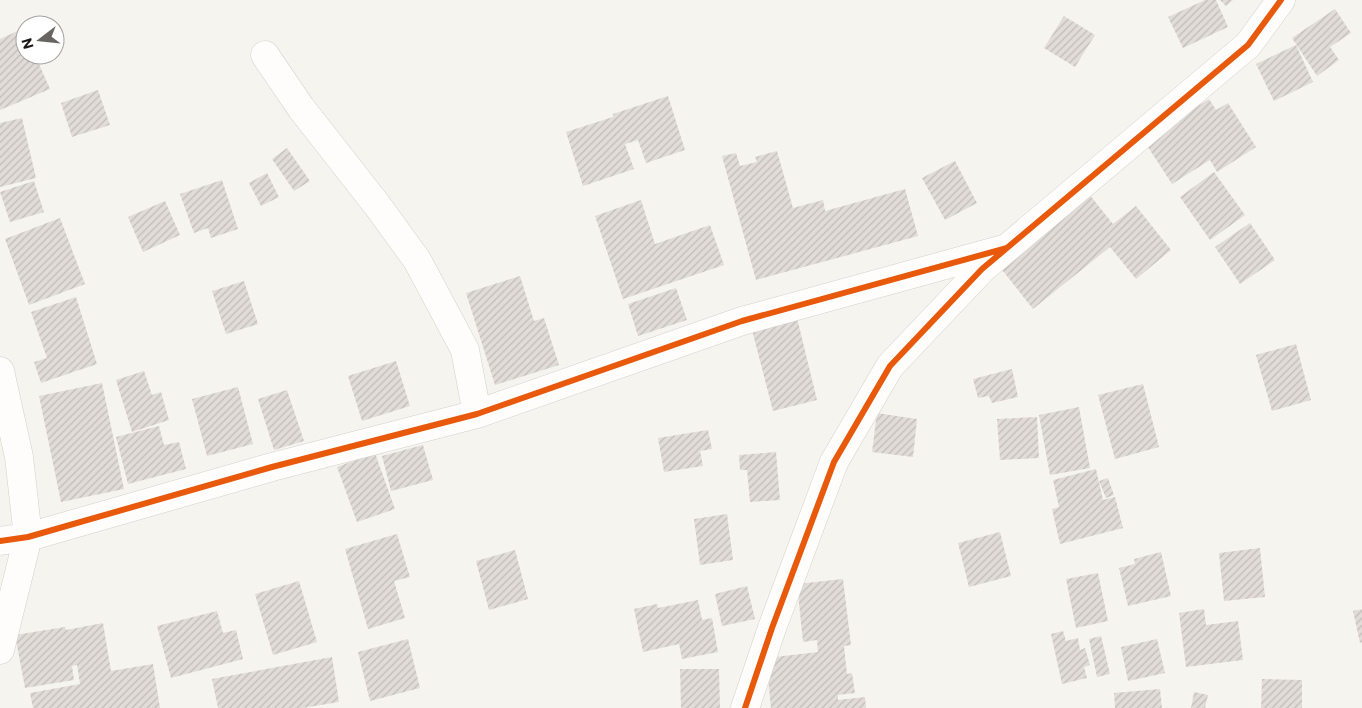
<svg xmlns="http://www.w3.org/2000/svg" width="1362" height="708" font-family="Commissioner,sans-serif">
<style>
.building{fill:url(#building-hatch)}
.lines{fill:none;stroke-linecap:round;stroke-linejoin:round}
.minor-casing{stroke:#d2d1cc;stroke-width:29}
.minor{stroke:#fefdfc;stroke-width:28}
.cycleway-casing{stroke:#fff;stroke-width:9}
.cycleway{stroke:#e8590c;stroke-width:6}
</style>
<defs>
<pattern id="building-hatch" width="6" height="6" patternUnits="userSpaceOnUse" patternTransform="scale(1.25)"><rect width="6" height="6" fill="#e2dcd8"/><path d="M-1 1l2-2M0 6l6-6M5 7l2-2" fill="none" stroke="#c1bcb8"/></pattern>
</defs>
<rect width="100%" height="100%" fill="#f6f4ee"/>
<path class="building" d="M1205 0H1216L1228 27 1183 48 1168 17Z
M1220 0H1233L1226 6Z
M1335 9 1351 33 1330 47 1339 60 1317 76 1292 38Z
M1064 16 1095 35 1075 67 1044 48Z
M24 28 25 55H35L50 89 0 110V39Z
M1296 45 1313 82 1274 101 1256 64Z
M98 90 110 125 72 137 61 103Z
M668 96 685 150 646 163 638 140 625 144 634 169 583 186 566 132 613 117V114Z
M1209 99 1216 110 1228 103 1256 147 1217 172 1210 160 1172 184 1144 141Z
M22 118 36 178 0 187V123Z
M287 148 310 181 294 191 272 159Z
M777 151 793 208 823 200 825 211 905 189 918 236 756 280 722 156 736 153 740 166 757 162 755 157Z
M955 161 977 203 945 220 922 178Z
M1214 172 1245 215 1210 240 1180 197Z
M267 173 279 197 261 206 249 183Z
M222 180 238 229 211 238 208 228 194 233 180 194Z
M34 181 44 212 10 222 0 192Z
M1089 194 1113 224 1136 206 1171 250 1136 279 1110 247 1033 309 999 266Z
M641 200 655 244 710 225 724 265 623 299 595 216Z
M165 201 180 235 143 252 128 217Z
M60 218 85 284 29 305 5 239Z
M1250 223 1275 260 1240 284 1215 247Z
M520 276 534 321 544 318 559 365 495 385 466 293Z
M244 281 258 324 226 334 212 291Z
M676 288 687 320 638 336 628 304Z
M76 297 97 364 41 383 34 362 47 358 31 312Z
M797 318 817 400 773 411 752 330Z
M1296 344 1311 400 1272 411 1256 355Z
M396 361 410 406 362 421 348 376Z
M1012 369 1018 397 992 403 989 396 978 398 973 379Z
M144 371 152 395 161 392 169 420 132 432 116 380Z
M102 383 124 489 61 502 39 396Z
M1143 384 1159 447 1115 459 1098 395Z
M238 387 253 444 207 456 192 399Z
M287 390 304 441 274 450 258 399Z
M1079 407 1090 468 1050 475 1039 415Z
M877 413 917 419 913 457 872 452Z
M1037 417 1039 458 1000 460 997 419Z
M159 426 164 445 179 442 186 469 128 484 116 437Z
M708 430 712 449 700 451 703 466 664 472 658 438Z
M423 445 433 480 391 491 382 456Z
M776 452 780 500 750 502 747 470H740L739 455Z
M375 453 395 509 357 522 337 467Z
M1096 469 1103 500 1115 497 1123 528 1060 544 1052 509 1059 507 1053 480Z
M1108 478 1114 495 1106 498 1099 481Z
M727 514 733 560 700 565 694 519Z
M1000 532 1011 576 969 587 958 543Z
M397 534 410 577 394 581 405 618 368 629 345 549Z
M1260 548 1265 597 1224 601 1219 553Z
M515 550 528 599 489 610 476 561Z
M1161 552 1171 596 1128 606 1119 568 1135 564 1134 559Z
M1098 573 1108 621 1076 628 1066 579Z
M843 579 851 645 844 646 847 674 852 673 855 693 838 695V700L865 697 866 708H771L766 658 818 652 817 640 803 642 797 584Z
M299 581 317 642 273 655 255 594Z
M747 586 755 619 722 626 715 594Z
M698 600 702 620 712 618 718 652 682 659 679 644 643 652 634 609 657 604 658 608Z
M1204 609 1206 625 1238 621 1243 660 1186 667 1179 613Z
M1362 609V642L1360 643 1353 611Z
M217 611 223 633 236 630 243 659 171 678 157 626Z
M103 623 111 671 153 664 160 708H33L30 693 80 684 77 665 72 666 74 680 25 688 15 635 65 627 66 630Z
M1063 631 1066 641 1078 638 1080 650 1085 648 1090 665 1084 667 1087 678 1062 684 1051 634Z
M1101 636 1110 674 1097 677 1089 639Z
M408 639 420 688 370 701 358 652Z
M1157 639 1165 673 1128 681 1121 647Z
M332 657 339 702 303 708H218L212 679Z
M680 669H719L720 708H681Z
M1262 679 1302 680V708H1261Z
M1160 689 1162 708H1115L1114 693Z
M1194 692 1208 695 1205 708H1191Z"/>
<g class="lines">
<defs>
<path id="minor" d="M265 55 301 108 377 205 417 260 465 350 477 414
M0 371 19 457 28 537 0 650
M0 541 28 537 272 467 477 414 742 321 1007 248
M745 708 772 628 834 462 890 366 982 269 1248 45 1281 0"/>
</defs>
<use href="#minor" class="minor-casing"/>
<use href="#minor" class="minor"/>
<defs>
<path id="cycleway" d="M0 541 28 537 272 467 477 414 742 321 1007 248
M745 708 772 628 834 462 890 366 982 269 1248 45 1281 0"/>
</defs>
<use href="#cycleway" class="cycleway-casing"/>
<use href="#cycleway" class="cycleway"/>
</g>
<g transform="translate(40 40) rotate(254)"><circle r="24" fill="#ffffff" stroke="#a3a3a1"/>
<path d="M0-4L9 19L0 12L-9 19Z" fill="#666560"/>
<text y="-8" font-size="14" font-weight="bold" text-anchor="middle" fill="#191814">N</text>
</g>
</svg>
